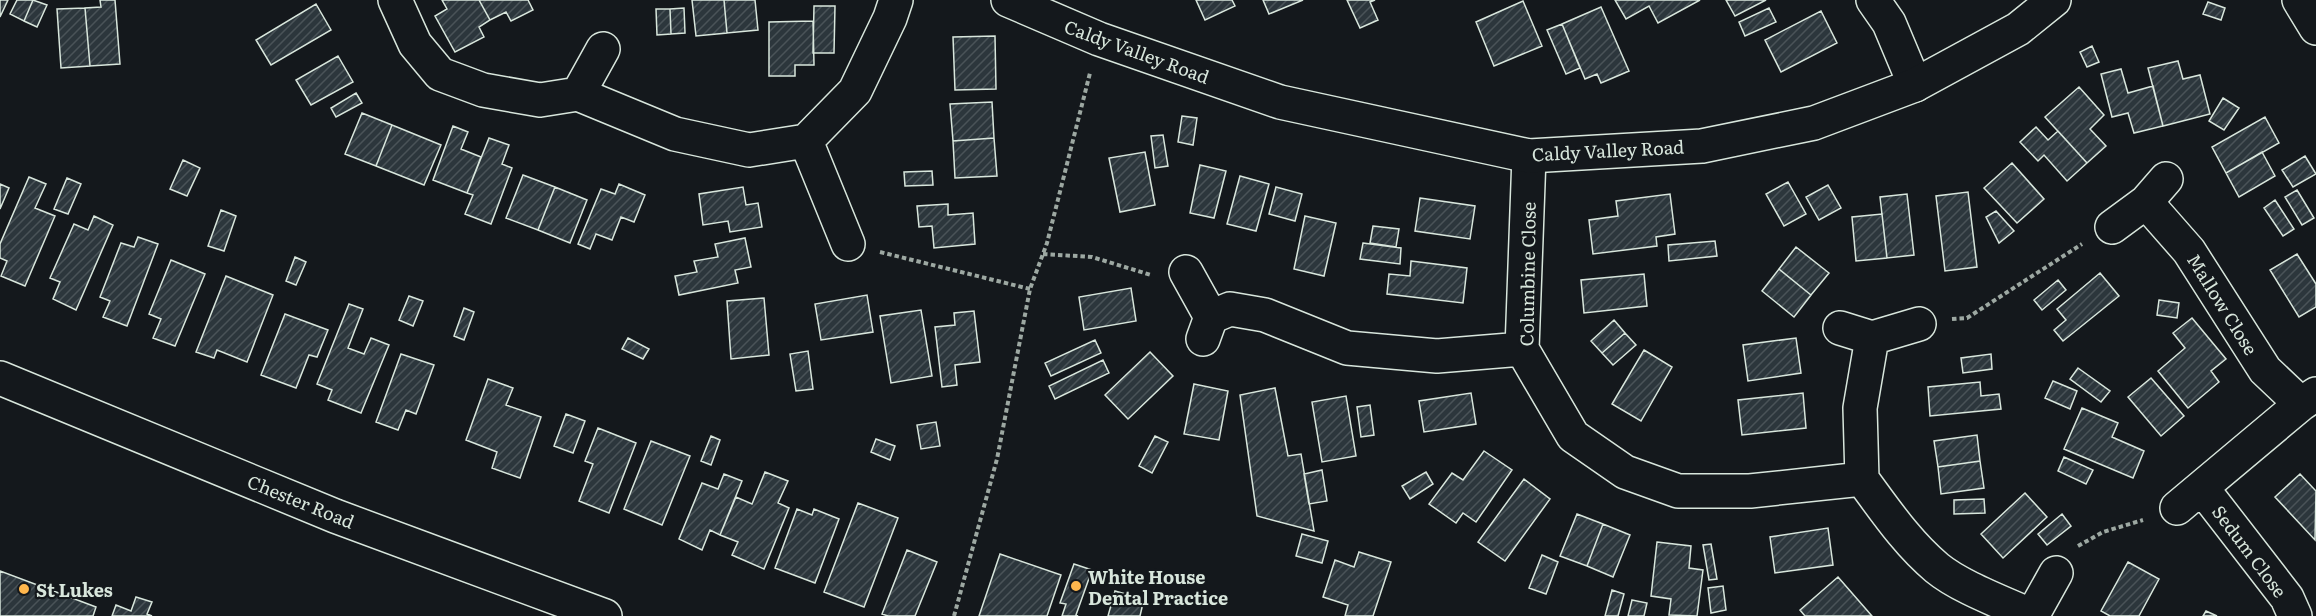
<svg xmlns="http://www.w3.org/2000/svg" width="2316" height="616" font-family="Literata,serif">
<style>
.building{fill:url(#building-hatch);stroke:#d8e6dc;stroke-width:1.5}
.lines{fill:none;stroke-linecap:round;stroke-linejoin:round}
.street-casing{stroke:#d8e6dc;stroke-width:36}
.secondary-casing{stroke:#d8e6dc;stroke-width:36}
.path{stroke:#9da8a2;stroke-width:4;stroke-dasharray:4.5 3;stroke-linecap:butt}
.street{stroke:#14181c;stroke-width:33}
.secondary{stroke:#14181c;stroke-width:33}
.poi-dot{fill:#ffb74d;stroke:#14181c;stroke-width:2}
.labels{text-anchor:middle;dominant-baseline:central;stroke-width:4.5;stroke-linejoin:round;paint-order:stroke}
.street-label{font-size:18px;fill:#d8e6dc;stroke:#14181c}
.poi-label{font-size:18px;font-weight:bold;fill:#d8e6dc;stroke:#14181c;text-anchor:start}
</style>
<defs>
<pattern id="building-hatch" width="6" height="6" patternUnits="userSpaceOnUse" patternTransform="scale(1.5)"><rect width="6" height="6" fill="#2c363c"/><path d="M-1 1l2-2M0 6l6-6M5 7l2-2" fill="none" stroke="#4a5358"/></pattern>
</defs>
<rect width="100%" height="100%" fill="#14181c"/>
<path class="building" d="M0 0H8L0 17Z
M17 0H33L24 21 10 14Z
M33 0 47 5 37 27 24 21Z
M100 0H115L120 64 90 66 85 8 101 7Z
M442 0H479L490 20 479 27 484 37 455 52 435 16 447 9Z
M479 0H528L533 10 511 21 506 12 490 20Z
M692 0H724L727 33 696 36Z
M724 0H755L758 30 727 33Z
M1196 0H1232L1235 6 1205 20Z
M1263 0H1303L1269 14Z
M1347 0H1375L1370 2 1378 20 1360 28Z
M1615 0H1700L1658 23 1649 6 1626 19Z
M1726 0H1766L1735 16Z
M1523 1 1542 46 1494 66 1476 22Z
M2208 2 2225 8 2221 20 2203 14Z
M316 4 331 30 271 65 256 40Z
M814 6H835L834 53H813Z
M1601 7 1629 71 1601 83 1597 74 1585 79 1562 24Z
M85 8 90 66 61 68 57 9Z
M684 8 685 33 671 34 670 9Z
M1769 8 1776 22 1745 36 1739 22Z
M656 9H670L671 34 657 35Z
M1821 11 1837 43 1781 72 1765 40Z
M813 21 814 65H795V76H769V22Z
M1562 24 1580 68 1566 74 1547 30Z
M995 36 996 89 955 90 953 37Z
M2092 46 2099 62 2087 67 2080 52Z
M338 56 353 82 311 105 296 80Z
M2178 61 2183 79 2200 75 2210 114 2163 126 2148 68Z
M2121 69 2128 93 2153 86 2163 126 2134 133 2128 113 2112 117 2101 74Z
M2079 87 2104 115 2090 129 2106 146 2087 163 2045 117Z
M356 93 362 103 336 117 331 108Z
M2223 98 2239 108 2224 130 2209 121Z
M992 102 994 138 953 141 950 104Z
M362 113 392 125 376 166 345 154Z
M1182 116 1197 118 1193 145 1178 142Z
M2265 117 2279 143 2226 173 2212 147Z
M392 125 441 145 424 185 376 166Z
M453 126 468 132 461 149 481 157 467 193 433 180Z
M2036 127 2048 140 2058 131 2087 163 2067 181 2044 155 2038 161 2020 142Z
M1163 135 1168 166 1155 168 1151 136Z
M489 138 509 145 502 164 512 168 491 224 465 214 473 195 467 193Z
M994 138 997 176 955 178 953 141Z
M1145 152 1155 205 1120 212 1109 158Z
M2262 152 2275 176 2239 197 2226 173Z
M2305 156 2316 174 2293 187 2282 170Z
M183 160 200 168 187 196 170 189Z
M2012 163 2044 199 2017 223 1984 188Z
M1200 165 1226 171 1214 218 1190 213Z
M932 171 933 185 905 186 904 172Z
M523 175 555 187 538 230 506 218Z
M1240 176 1269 184 1256 231 1227 224Z
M29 177 46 184 35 208 55 216 25 286 1 276 7 261 0 258V244Z
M67 178 81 184 68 214 54 209Z
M1788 182 1806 214 1784 226 1766 194Z
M0 184 9 188 0 209Z
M619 184 645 195 634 222 621 217 612 240 596 234 590 249 578 244 601 189 615 194Z
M1828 185 1841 208 1819 220 1806 197Z
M555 187 587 200 570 243 538 230Z
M743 187 746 205 758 203 762 227 730 232 728 221 703 225 699 194Z
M1276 187 1302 194 1295 221 1269 214Z
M2297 190 2314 218 2302 225 2285 197Z
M1968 192 1977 267 1945 271 1936 196Z
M1670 194 1675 234 1656 237 1657 246 1593 254 1589 220 1618 216 1616 201Z
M1907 194 1914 255 1887 258 1880 197Z
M1420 198 1475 206 1470 239 1415 231Z
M2275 200 2294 229 2283 236 2264 208Z
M948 204V215L973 213 975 244 934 248 932 226 919 227 917 206Z
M221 210 236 216 224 251 208 246Z
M1996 211 2014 231 1999 243 1986 217Z
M1882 214 1887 258 1856 261 1852 217Z
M94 216 113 225 76 310 53 299 60 282 50 278 74 224 88 230Z
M1305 216 1336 223 1324 276 1294 269Z
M1373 226 1399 229 1396 247 1370 243Z
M138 237 158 244 127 326 103 317 110 301 100 297 121 243 134 247Z
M745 238 751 267 735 270 738 283 679 295 675 276 697 272 694 261 718 257 715 244Z
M1715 241 1717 256 1669 261 1668 245Z
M1363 243 1401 248 1400 264 1360 259Z
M1796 247 1829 273 1811 295 1779 269Z
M2297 254 2316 284V307L2299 317 2270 270Z
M295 257 306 262 296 285 286 281Z
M171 260 205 274 175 346 153 338 161 319 149 314Z
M1411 261 1467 268 1463 303 1387 294 1389 274 1410 276Z
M1779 269 1811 295 1794 317 1762 291Z
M2100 273 2119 296 2063 341 2054 330 2066 320 2057 309Z
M1644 274 1647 306 1584 313 1581 280Z
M226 276 273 295 247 362 217 350 214 358 196 352Z
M2058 280 2066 290 2042 310 2034 300Z
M1131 288 1136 321 1084 330 1079 297Z
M867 295 873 332 821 340 815 304Z
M409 296 423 301 413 326 399 320Z
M764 298 769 355 731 359 727 301Z
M2159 300 2179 303 2177 318 2157 315Z
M349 304 363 309 348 348 364 354 371 338 389 345 361 413 328 400 332 390 317 384Z
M464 308 474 312 464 340 454 336Z
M921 310 932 376 891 383 880 316Z
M974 311 980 362 955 365 957 385 942 387 935 327 955 325 954 313Z
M285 314 328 330 317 357 309 355 296 388 261 375Z
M2192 318 2226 359 2211 371 2219 382 2188 408 2158 371 2185 348 2173 333Z
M1614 320 1625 333 1602 353 1591 341Z
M1625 333 1636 345 1613 365 1602 353Z
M628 338 649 349 643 359 622 349Z
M1796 338 1801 373 1748 381 1743 345Z
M1095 340 1101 353 1051 376 1045 363Z
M1644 350 1672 367 1641 421 1612 404Z
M808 351 813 389 796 391 790 354Z
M1150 352 1173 376 1128 419 1105 395Z
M401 354 434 365 416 414 406 410 398 430 376 422Z
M1991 354 1992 369 1963 373 1961 358Z
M1103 360 1109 373 1055 399 1049 386Z
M2078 368 2110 391 2101 402 2070 379Z
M2151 378 2184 416 2161 436 2128 397Z
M488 379 513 388 506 405 541 417 520 478 492 468 497 452 466 440Z
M2053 381 2077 391 2070 409 2045 398Z
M1980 382 1981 396 1999 394 2001 409 1930 416 1928 387Z
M1194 384 1228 391 1219 440 1184 434Z
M1275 388 1288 456 1301 454 1314 531 1257 516 1240 395Z
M1471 393 1476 424 1424 432 1419 401Z
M1803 393 1806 428 1742 435 1738 400Z
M1346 396 1356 456 1322 462 1312 402Z
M1370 405 1374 435 1361 437 1357 407Z
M2082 408 2118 423 2112 437 2144 451 2133 478 2064 449Z
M566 414 585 421 573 453 554 446Z
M936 422 940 446 921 449 917 425Z
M598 428 636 443 609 513 579 501 593 464 585 461Z
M1977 435 1980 461 1938 467 1934 441Z
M711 436 720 440 711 465 701 461Z
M1155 436 1168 442 1152 473 1139 466Z
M876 439 895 446 890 460 871 452Z
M651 441 690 456 662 525 624 509Z
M1484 451 1512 470 1476 522 1463 513 1456 523 1429 504 1452 473 1463 480Z
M2064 457 2093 470 2086 484 2058 471Z
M1980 461 1984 488 1941 494 1938 467Z
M1322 470 1327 501 1309 504 1304 474Z
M765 472 788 481 778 503 789 508 764 569 732 555 738 542 720 535 736 497 752 504Z
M1426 472 1433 484 1410 499 1402 486Z
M724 474 742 481 720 535 710 530 702 550 679 539 702 483 718 489Z
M2300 474 2316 491 2315 540 2275 497Z
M1524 479 1550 499 1505 561 1478 542Z
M2025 493 2047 517 2003 558 1981 534Z
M1984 499 1985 513 1954 514V500Z
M858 503 898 518 864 607 824 592Z
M797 509 812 515 814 509 839 519 815 583 775 568Z
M1577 514 1603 524 1587 566 1560 556Z
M2062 514 2071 526 2047 545 2038 534Z
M1603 524 1630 535 1613 577 1587 566Z
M1828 528 1833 565 1775 573 1770 537Z
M1302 534 1328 541 1322 563 1296 556Z
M1657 542 1691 546 1689 568 1703 570 1697 616 1669 615 1671 599 1651 596Z
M1711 544 1717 579 1709 580 1703 545Z
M907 550 937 562 915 616H888L882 614Z
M1359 552 1391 562 1373 616H1345L1348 605 1323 597 1335 560 1354 567Z
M1000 554 1061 575 1047 616H979Z
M1542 555 1558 562 1546 594 1529 588Z
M2128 562 2159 579 2139 616H2110L2101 611Z
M1074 564 1092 570 1076 615 1078 616H1062L1066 604 1060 603Z
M0 571 96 607 93 616H0Z
M1838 577 1872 616H1805L1800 610Z
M1723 586 1726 610 1711 613 1708 588Z
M1612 590 1624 594 1618 616H1605Z
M1115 591 1144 599 1140 616H1108Z
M136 597 152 602 147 614 152 616H112L116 605 131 611Z
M1632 600 1647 603 1644 616H1628Z
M2206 611 2217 616H2203Z"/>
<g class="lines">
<defs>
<path id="street" d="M395 0 415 44 440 74 483 90 540 100 578 94 675 134 749 150 806 141 855 91 890 18 896 0
M1873 0 1889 23 1915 85
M578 94 603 49
M806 141 848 244
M1529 156 1522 349 1573 436 1625 472 1678 491H1750L1862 479 1860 408 1872 338 1919 324
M2146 202 2189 251 2265 370 2301 404
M2112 227 2146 202 2166 179
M1186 272 1211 317
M1840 328 1872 338
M1203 339 1211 317 1230 309 1265 315 1347 348 1437 356 1522 349
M1862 479C1885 510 1907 543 1937 568 1960 587 2004 603 2032 616L2056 573
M2202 488 2287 598 2295 616
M2177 508 2301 404 2316 394"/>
<path id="secondary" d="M1008 0 1099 39 1280 102 1529 156 1702 146 1814 123 1915 85 2018 29 2054 0
M2299 0 2316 28
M0 378 335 516 605 616"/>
</defs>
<use href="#street" class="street-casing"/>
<use href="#secondary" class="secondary-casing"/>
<path class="path" d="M880 252 1030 289
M1043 254 1092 257 1151 275
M1952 319 1967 318 2082 244
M2078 546 2103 532 2143 520
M954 616 997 459 1030 289 1047 243 1090 73"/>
<use href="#street" class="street"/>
<use href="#secondary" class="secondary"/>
</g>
<g class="poi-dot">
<circle cx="1076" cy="586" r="6"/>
<circle cx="24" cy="589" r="6"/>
</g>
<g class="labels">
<g class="street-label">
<text transform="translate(1137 51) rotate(20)">Caldy Valley Road</text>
<text transform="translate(1608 150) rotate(-3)">Caldy Valley Road</text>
<text transform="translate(1527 274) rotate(-89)">Columbine Close</text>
<text transform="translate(2223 304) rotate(58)">Mallow Close</text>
<text transform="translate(301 501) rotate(22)">Chester Road</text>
<text transform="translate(2250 551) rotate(53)">Sedum Close</text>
</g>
<g class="poi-label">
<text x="1088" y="576">White House<tspan x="1088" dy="21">Dental Practice</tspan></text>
<text x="36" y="589">St Lukes</text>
</g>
</g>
</svg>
